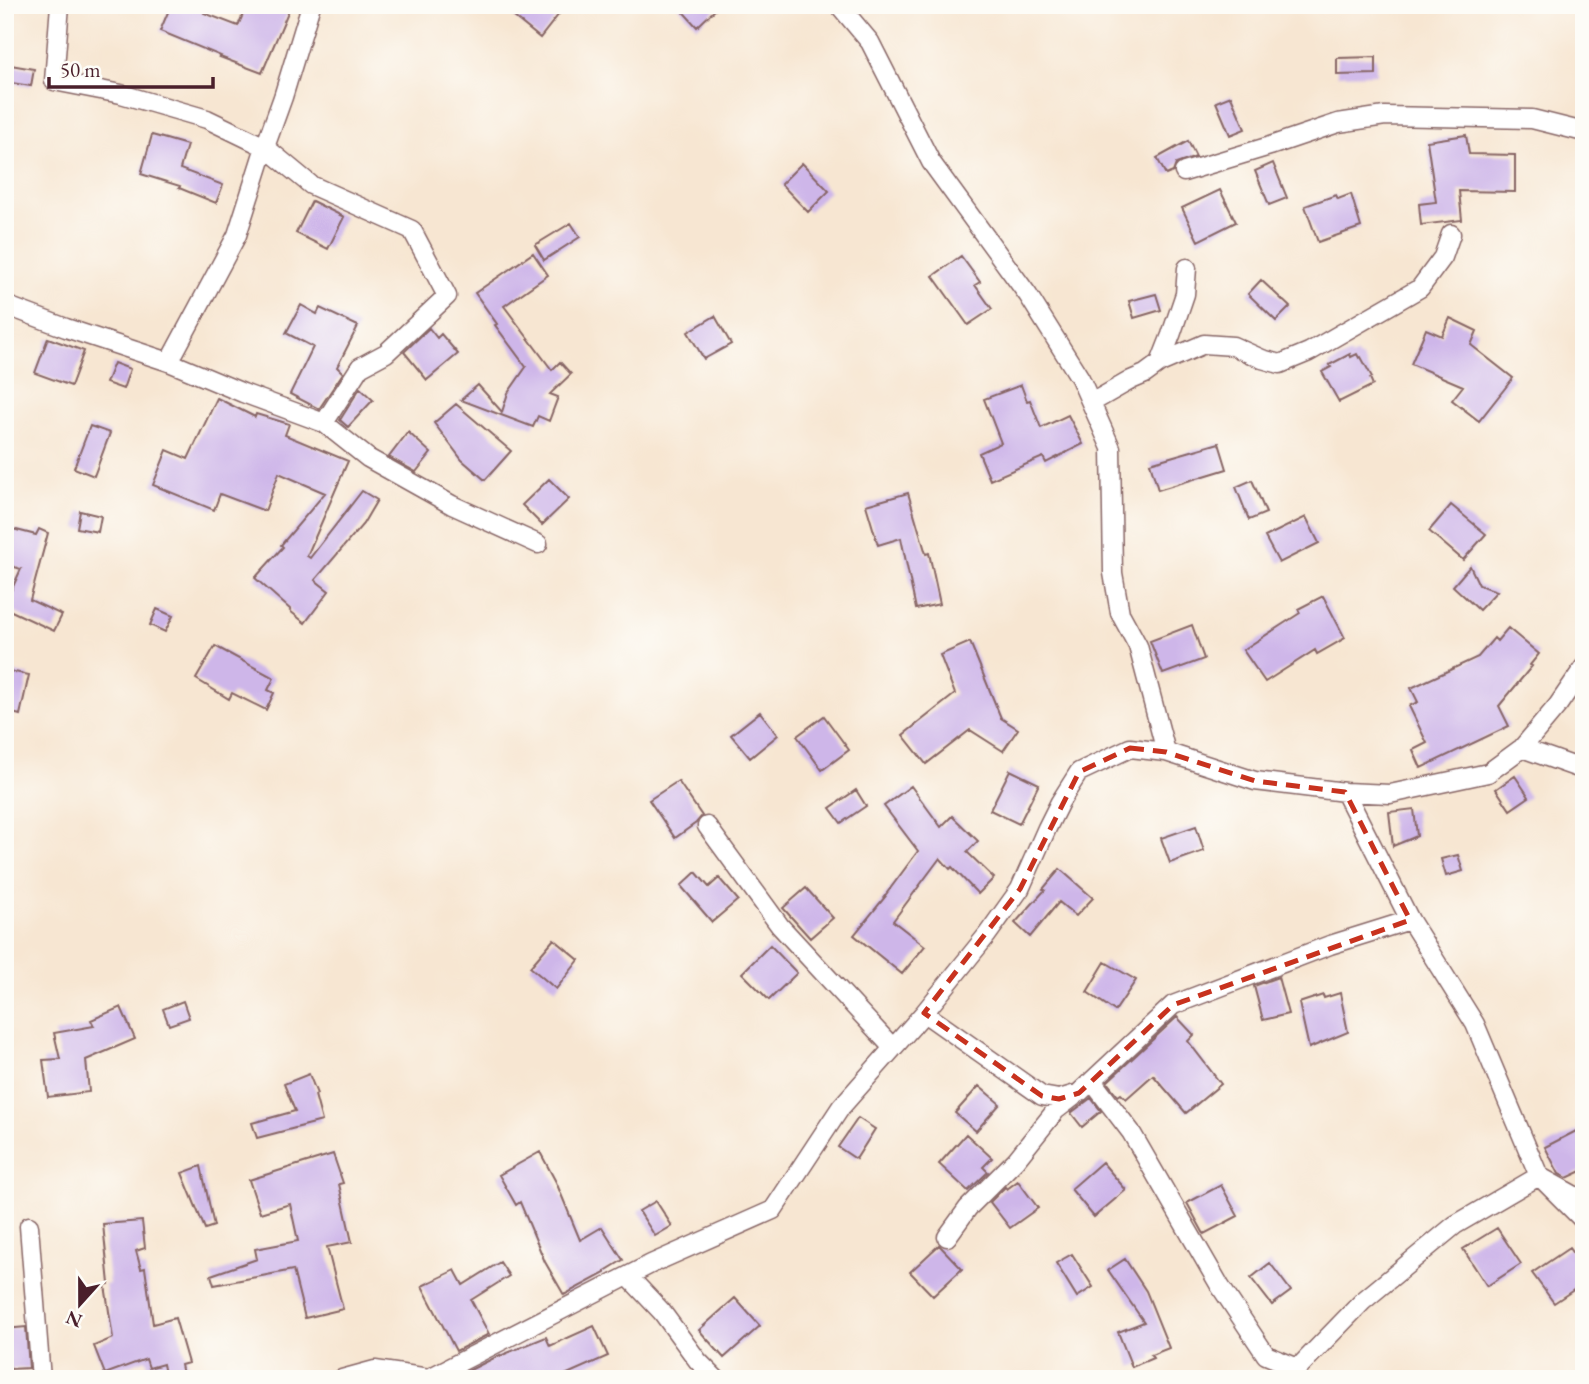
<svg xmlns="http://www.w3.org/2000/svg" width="1589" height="1384" font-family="'EB Garamond',serif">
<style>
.building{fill:#ceb6e9}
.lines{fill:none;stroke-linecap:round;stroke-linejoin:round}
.street-casing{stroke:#876565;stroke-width:21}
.street{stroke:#fff;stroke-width:18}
.marked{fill:none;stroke:#c8321e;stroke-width:5;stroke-dasharray:14 9;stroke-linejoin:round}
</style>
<rect width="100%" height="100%" fill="#fdfcf7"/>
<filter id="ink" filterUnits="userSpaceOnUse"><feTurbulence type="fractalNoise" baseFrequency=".0143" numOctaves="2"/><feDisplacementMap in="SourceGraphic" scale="14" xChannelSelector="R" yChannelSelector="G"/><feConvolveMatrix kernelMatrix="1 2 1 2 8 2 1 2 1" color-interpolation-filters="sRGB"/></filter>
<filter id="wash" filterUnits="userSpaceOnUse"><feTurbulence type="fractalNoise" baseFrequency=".00686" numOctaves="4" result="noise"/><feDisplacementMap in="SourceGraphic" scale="28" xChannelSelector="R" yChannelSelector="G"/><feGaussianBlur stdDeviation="1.57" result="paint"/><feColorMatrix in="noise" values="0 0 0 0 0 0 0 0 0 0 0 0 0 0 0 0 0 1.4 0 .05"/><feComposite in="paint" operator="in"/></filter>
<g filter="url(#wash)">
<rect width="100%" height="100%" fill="#f7e6d2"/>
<g id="blocks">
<path class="building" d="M171 5H193L205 10 204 13 238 26 247 5H291L262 73 220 57 221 56 160 31Z
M521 5H566L540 38 513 16Z
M677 5H720L697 27Z
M1376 57V74L1337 75V58Z
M5 64 34 69 31 86 5 82Z
M1231 96 1245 129 1230 135 1216 102Z
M152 135 187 145 180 169 223 185 216 203 179 188 180 186 141 174Z
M1466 135 1469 154 1515 155V192L1459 191 1462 220 1421 225 1419 204 1436 202 1427 141Z
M1188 141 1196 157 1176 164 1173 172 1166 175 1157 158Z
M802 163 829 191 808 212 781 184Z
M1273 163 1287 198 1269 205 1255 171Z
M1220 190 1236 222 1198 241 1182 208Z
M1351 194 1361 227 1318 242 1305 206 1336 195 1338 199Z
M312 201 344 217 328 249 296 233Z
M571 223 580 237 544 260 535 245Z
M533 253 548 275 504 306 552 370 560 362 571 374 550 394 558 397 549 421 538 416 533 427 461 400 478 385 502 412 508 393 526 367 495 325 497 324 475 293Z
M961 256 980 282 975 285 992 309 968 325 933 276Z
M1261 280 1290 307 1276 321 1248 294Z
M1156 294 1161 310 1134 318 1129 301Z
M301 305 317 314 320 308 358 326 337 367 343 373 319 409 290 394 313 347 286 333Z
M715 316 731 344 704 359 688 332Z
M1450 318 1477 331 1471 345 1513 378 1479 421 1452 400 1463 386 1411 364 1426 329 1442 336Z
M429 328 437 338 441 334 458 354 427 380 404 352Z
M48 338 84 351 71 386 35 373Z
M1350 354 1351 357 1357 354 1359 358 1361 357 1372 377 1370 378 1373 385 1339 402 1322 372 1331 367 1329 365Z
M114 363 130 369 123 389 106 383Z
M1021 385 1027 401 1030 400 1041 428 1068 415 1083 444 1046 463 1043 457 990 480 979 453 1001 443 984 399Z
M360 388 373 400 348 427 340 420Z
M217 398 255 417 256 414 289 424 285 435 348 461 307 556 310 558 362 491 377 500 363 524 315 580 329 591 305 623 290 611 291 610 255 578 283 547 281 545 325 493 279 473 265 511 220 494 214 510 153 485 167 450 188 459Z
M456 404 511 451 485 480 462 460 434 423Z
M90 426 110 433 94 476 74 468Z
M408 432 431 453 416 472 389 457Z
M1219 443 1227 469 1158 490 1150 463Z
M549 479 569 499 542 525 522 505Z
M1252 480 1266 513 1249 520 1236 487Z
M908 493 926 554 929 553 940 604 916 609 901 538 878 545 866 505Z
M1451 505 1486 534 1463 560 1429 531Z
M80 511 101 516 98 532 77 528Z
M1306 517 1319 543 1279 563 1265 537Z
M5 527 36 535 39 529 48 533 30 600 62 615 54 631 5 608V604L21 569 5 564Z
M1470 566 1479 585 1497 591 1479 610 1453 586Z
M1323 596 1345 638 1317 654 1315 650 1265 682 1243 650 1300 613 1298 609Z
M157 609 173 616 165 632 150 625Z
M1192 625 1204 659 1163 674 1150 641Z
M1508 628 1539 654 1530 665 1532 666 1499 706 1509 726 1421 768 1413 750 1427 743 1409 706 1418 702 1411 688 1478 657 1494 638 1497 641Z
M970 642 1001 718 1018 729 1003 751 970 730 926 764 903 735 955 694 940 655Z
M215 646 274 678 268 690 274 693 266 710 232 693 229 699 196 679Z
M5 670 29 675 20 715 5 711Z
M760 712 778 735 750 758 731 735Z
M824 716 849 750 822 770 797 736Z
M1010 770 1039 784 1019 824 990 810Z
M1515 776 1529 797 1510 810 1496 789Z
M678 781 702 816 696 823 675 838 649 800Z
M911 786 941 827 952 816 978 841 967 852 994 878 978 894 952 867 950 869 940 858 893 921 925 946 902 974 854 935 885 897H884L918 851 884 806Z
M856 790 866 806 841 823 830 808Z
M1414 809 1417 836 1393 846 1389 812Z
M1196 826 1204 851 1170 863 1161 838Z
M1458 855 1463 871 1446 876 1441 859Z
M1060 869 1093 898 1076 916 1059 902 1030 937 1015 923 1045 890 1043 889Z
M696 872 709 887 719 878 738 900 712 922 681 886Z
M806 888 833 918 810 938 783 908Z
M554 939 579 960 556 989 530 967Z
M770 945 797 973 769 1000 742 973Z
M1105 962 1136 980 1115 1011 1087 992Z
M1278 977 1288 1014 1263 1020 1254 986Z
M1340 993 1348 1032 1309 1048 1299 1003 1323 995 1324 998Z
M183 1001 189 1018 169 1025 163 1009Z
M121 1007 135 1039 86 1060 89 1092 48 1097 43 1060 60 1059 54 1033 94 1026 91 1020Z
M1177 1017 1194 1035 1188 1041 1221 1084 1186 1113 1153 1075 1126 1099 1121 1094 1118 1096 1107 1082Z
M309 1074 317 1094 315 1095 322 1121 257 1138 252 1123 295 1111 284 1084Z
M979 1086 1000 1104 976 1131 955 1113Z
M1091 1098 1101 1111 1082 1127 1071 1113Z
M858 1118 875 1129 856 1159 838 1147Z
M1584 1127V1170L1567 1178 1559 1174 1545 1147Z
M966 1134 992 1158 983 1167 988 1172 968 1191 939 1164Z
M540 1152 556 1182 580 1240 602 1227 623 1260 605 1271V1273L564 1295 545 1262 520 1202 516 1205 499 1175Z
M333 1154 343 1183 339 1184 352 1242 327 1247 343 1309 305 1318 293 1270 214 1285 211 1275 257 1259 255 1249 298 1241 290 1204 260 1213 249 1180Z
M1102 1162 1126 1190 1094 1217 1071 1189Z
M201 1166 214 1226 205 1229 182 1173Z
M1018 1181 1038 1208 1010 1228 990 1202 1005 1187 1007 1189Z
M1221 1185 1238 1216 1204 1234 1187 1203Z
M656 1201 672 1226 655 1236 639 1211Z
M142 1221 145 1248 136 1251 141 1269 145 1268 153 1324 175 1318 188 1363 181 1365 184 1379H166L163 1364 149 1368 146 1359 105 1374 94 1346 113 1338 105 1285 109 1284 103 1224Z
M1497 1228 1521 1264 1487 1286 1463 1249Z
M939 1245 962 1269 933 1296 910 1272Z
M1569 1248 1584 1269V1283L1554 1303 1532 1273Z
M1072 1254 1093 1287 1077 1297 1056 1263Z
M1125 1259 1146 1291 1169 1348 1151 1355 1153 1358 1132 1367 1118 1332 1144 1322 1108 1270Z
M500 1262 509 1276 471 1300 489 1334 456 1351 422 1286 455 1270 463 1285Z
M1270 1263 1291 1291 1272 1305 1251 1278Z
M735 1298 760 1326 724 1358 699 1330Z
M594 1326 608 1356 556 1379H470L466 1372 500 1355V1356L546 1337 550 1346Z
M26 1327 29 1368 10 1369 9 1365H5V1329Z"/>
</g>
</g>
<g filter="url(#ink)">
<use href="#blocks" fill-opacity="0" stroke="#876565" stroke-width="2"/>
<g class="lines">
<defs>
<path id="street" d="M60 5 54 81 121 94 207 119 265 147 237 235 169 362
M311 5 283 97 265 147 311 185 412 230 447 296 386 353 360 367 324 423
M839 5 870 42 931 162 1028 295 1080 378 1111 448 1113 573 1120 613 1138 646 1166 752 1255 781 1345 792 1390 794 1488 773 1522 748 1558 705 1584 667
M1184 172 1270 146 1338 123 1385 116 1532 119 1584 132
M5 305 66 328 169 362 243 393 324 423 368 458 452 505 538 544
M1160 363 1204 344 1233 346 1262 359 1280 364 1309 352 1420 288 1443 257 1451 234
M1091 403 1131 380 1145 374 1160 363 1171 335 1185 294 1187 268
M1522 748 1584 770
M1345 792 1410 920 1475 1024 1539 1176 1584 1221
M707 826 780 926 893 1048
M924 1013 987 935 1020 889 1047 828 1060 802 1079 772 1130 748 1166 752
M1092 1081 1131 1132 1220 1286 1266 1355 1298 1368
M29 1226 41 1379
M947 1237 968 1208 1016 1160 1056 1110 1073 1097
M628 1276 662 1312 698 1361 716 1379
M342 1379 375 1370 429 1378 651 1264 773 1210 841 1107 924 1013 1042 1096 1059 1099 1079 1093 1173 1005 1330 945 1410 920
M1290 1379 1298 1368 1363 1301 1455 1225 1539 1176 1584 1201"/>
</defs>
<use href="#street" class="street-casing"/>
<use href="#street" class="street"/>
</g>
</g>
<path class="marked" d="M1130 748 1166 752 1255 781 1345 792 1410 920 1173 1005 1079 1093 1059 1099 1042 1096 924 1013 1020 889 1079 772Z"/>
<rect width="1589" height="1384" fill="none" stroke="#fdfcf7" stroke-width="28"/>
<g transform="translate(80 1304) rotate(201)" stroke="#fdfcf7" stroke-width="5" paint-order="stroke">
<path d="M0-5L12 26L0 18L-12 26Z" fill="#4a1f2b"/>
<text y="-10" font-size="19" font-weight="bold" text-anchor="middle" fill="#4a1f2b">N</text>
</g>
<path d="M49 77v10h164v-10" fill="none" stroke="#4a1f2b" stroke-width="3.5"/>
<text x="60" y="77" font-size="21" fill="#4a1f2b" stroke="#fdfcf7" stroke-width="5" paint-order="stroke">50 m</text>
</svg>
